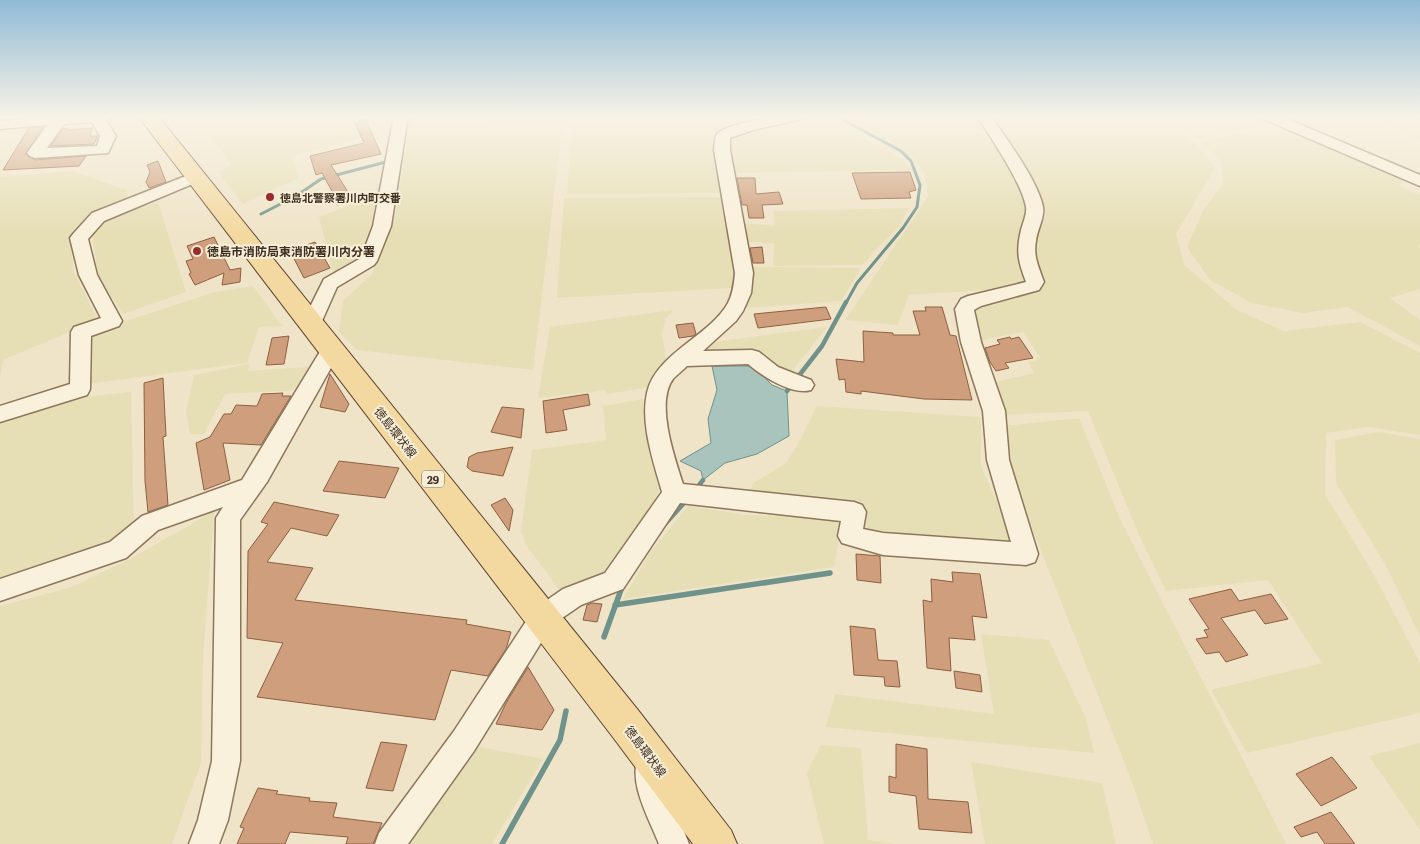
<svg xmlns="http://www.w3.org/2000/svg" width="1420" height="844" font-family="Literata,'Noto Sans JP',serif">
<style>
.farmland{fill:#e6deb5}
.water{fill:#a9c4bc;stroke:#6f938a}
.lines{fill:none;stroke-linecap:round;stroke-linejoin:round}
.stream-far2{stroke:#6f938a;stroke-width:3}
.stream-far1{stroke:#6f938a;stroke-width:4.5}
.stream{stroke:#6f938a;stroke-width:5.5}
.building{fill:#cf9f7d;stroke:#8d5f41}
.minor-casing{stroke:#8d765c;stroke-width:3}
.major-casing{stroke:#5b4430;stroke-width:2}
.minor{fill:#faf1dc;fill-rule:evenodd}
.major{fill:#f3d9a0;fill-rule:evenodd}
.poi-dot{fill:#9e2a2b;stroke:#f7eed8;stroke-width:2}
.labels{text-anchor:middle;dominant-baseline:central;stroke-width:4;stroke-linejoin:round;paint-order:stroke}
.far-poi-label{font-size:11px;font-weight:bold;fill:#3d2e20;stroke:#f7eed8;text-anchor:start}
.shield{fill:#f7eed8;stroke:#756857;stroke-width:1}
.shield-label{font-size:11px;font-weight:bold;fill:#3d2e20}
.poi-label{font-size:12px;font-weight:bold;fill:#3d2e20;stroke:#f7eed8;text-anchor:start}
.street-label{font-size:12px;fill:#3d2e20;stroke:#f7eed8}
</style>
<rect width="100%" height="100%" fill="#f0e4c8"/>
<path class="farmland" d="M244 116H395L388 131 292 156 298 178 243 204 218 172 231 165 206 129Z
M408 116H433L431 126 406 129Z
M489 116H634L632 125 487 122Z
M637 116H789L728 127 716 139 721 193 567 194 572 127H635Z
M803 116H832L853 134 886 149 901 158 911 170 732 173 727 140 738 131 790 123Z
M844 116H979L1025 192 1028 211 1029 281 1015 288 909 295 898 325 845 320 928 197 925 174 909 153 857 126Z
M989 116H1150L1196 143 1215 168 1176 234 1184 265 1237 310 1284 331 1360 322 1420 353V435L1368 427 1326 433 1325 494 1373 573 1420 663V713L1247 753 1211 690 1322 663 1268 580 1166 591 1139 535 1088 411 1002 415 992 383 1034 373 1028 362 1041 359 1023 332 977 341 972 310 982 303 1030 294 1038 290 1044 281 1040 270 1036 269 1031 256 1039 214 1002 134Z
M1156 116H1219L1244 129 1199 139 1169 126Z
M1376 116H1420V140L1402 129Z
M1280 126 1405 179 1399 186 1420 195V245L1418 246 1420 248V289L1390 298 1420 320V346L1348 307 1303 313 1252 303 1210 280 1187 247 1203 211 1223 183 1221 160 1200 142Z
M562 128 533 370 357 350 339 332 343 301 372 274 395 217 408 133Z
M72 171 126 190V199L88 215 70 238 74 272 97 318 60 336 3 360 0 378V177Z
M381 193 358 265 334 275 319 217Z
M725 197 732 259 735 272 733 288 557 298 564 198Z
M158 202 186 292 123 314 99 279 92 235 107 218Z
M909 208 899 227 876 249 863 265 773 266 774 243 743 242V223L775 226 773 211Z
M748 267 861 268 841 301 743 308Z
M253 286 282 326 259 327 247 363 87 384 86 334 215 292Z
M673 310 665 320 662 334 667 363 651 387 607 394 606 390 538 398 550 327Z
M827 327 789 375 769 360 747 353 694 356 706 343Z
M249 364 248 371 308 367 299 390 225 394 204 434H190L186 412 194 375Z
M131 392 134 532 96 549 0 584V423L81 397Z
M643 399 645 429 660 470V490L610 573 561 592 527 546 521 532 532 450 606 440 603 406Z
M817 406 981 417V466L1017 548 857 534 859 509 749 497 753 483 785 464 797 446Z
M1079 418 1120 519 1286 844H1153L1132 782 1012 477 1003 426Z
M1379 432 1420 439V636L1386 566 1336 483 1335 440Z
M688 506 745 515 843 518 834 567 623 599 649 554Z
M214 511 203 657 201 763 172 844H0V606L72 587 130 559Z
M981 634 1049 640 1086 719 1094 753 826 727 835 694 994 714Z
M1420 743V830L1369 756Z
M821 745 861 748 868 840 893 844H824L807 773Z
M474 746 543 759 492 844H401Z
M971 762 1102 783 1116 844H985Z"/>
<path class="water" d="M712 366H753L772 385 787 391 789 436 757 454 725 463 703 480 701 471 680 461 711 443 708 419 717 390Z"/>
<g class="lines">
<path class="stream-far2" d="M840 116 847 122 901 151 911 161 920 185 917 207 903 228 857 283 846 303
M261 214 296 196 321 179 386 162"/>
<path class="stream-far1" d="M787 391 822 346 846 302
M696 489 703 480
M666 523 686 501"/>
<path class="stream" d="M615 605 830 573
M604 637 622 587
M502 844 560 740 566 711"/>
</g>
<path class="building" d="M365 118 381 154 331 165 353 200 337 205 331 194 333 193 322 173 316 175 310 156 364 143 355 123Z
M43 127 26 154 35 160 86 156 79 166 3 170 29 128Z
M68 128 67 130 93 128 90 136H98L94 144 51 146 63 129Z
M158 161 166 182 149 188 146 182 150 172 147 165Z
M910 172 916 190 909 192 911 198 861 199 852 173Z
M737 178H755L756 194 779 192 783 204 762 205 764 218H749L747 205H742Z
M214 237 230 270 241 268 240 282 222 285 224 273 195 285 189 274 191 273 186 261 193 259 187 246Z
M315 242 330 268 304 278 290 251Z
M762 247 764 263H753L750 248Z
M826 307 831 319 758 328 754 314Z
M925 307H942L950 335 956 336 972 400 924 399 861 391V394L846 392 845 379 839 380 836 359 864 362 863 331 893 333V335H920L913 311H926Z
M693 323 696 334 693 336 679 338 676 325Z
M289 336 284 364 266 365 272 338Z
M1010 337 1011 339 1019 337 1033 358 1005 363 1009 368 996 371 990 362 985 348 1000 344 997 340Z
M330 374 349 404 345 412 320 407Z
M163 378 166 436 163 437 168 505 148 512 145 481 144 383Z
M283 393 282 396H291L261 445 223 443 230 480 204 490 196 443 210 437 224 414H231L236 405 257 406 262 394Z
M588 394 590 405 563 410 567 430 546 433 543 401Z
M502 407 524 409 521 438 491 432Z
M513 447 503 476 472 471 467 467 469 457 477 453Z
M339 461 399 468 385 498 323 491Z
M505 498 513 510 509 531 491 505Z
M274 502 339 515 327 536 291 528 267 562 313 568 295 600 467 620 466 624 511 632 506 649 488 676 451 670 435 720 257 697 283 643 247 638 248 551 268 524 261 522Z
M856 554 880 556 881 583 857 580Z
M952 572 980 574 987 618 972 616 975 640 949 638 951 671 927 668 923 600 932 602 931 579 953 582Z
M1231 589 1239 601 1271 594 1288 619 1265 624 1255 610 1221 618 1248 655 1226 662 1219 652 1206 654 1196 639 1208 637 1204 630 1209 629 1189 599Z
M592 603 602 604 597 622 583 620 587 605Z
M850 626 875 629 878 660 897 661 900 687 885 686 884 677 854 675Z
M528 667 554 710 542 730 496 724 506 703Z
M954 671 980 675 982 692 956 688Z
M381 742 407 745 393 791 366 788Z
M896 744 927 749 928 799 968 802 972 833 919 829 916 796 889 792V776L896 778Z
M1332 757 1357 788 1321 806 1296 774Z
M258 788 278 791 276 794 310 798 309 801 337 803 333 817 382 823 373 844H346L348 837 290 832 285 844H237L244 828 240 827Z
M1331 812 1355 844H1325L1317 832 1301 837 1294 827Z"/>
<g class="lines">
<defs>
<path id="minor" d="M58 116H113L111 119 106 120 116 136 108 153 35 158 30 156 27 153 47 125 0 129V121ZM92 122 100 136 97 146 47 148 64 124Z
M394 116H408L391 226 377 261 374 265 337 287 318 330 311 332 304 330 301 325 324 279 361 258 373 226Z
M780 116H804L802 119 753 130 730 138V150L753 273 751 293 743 311 736 321 703 351 752 350 759 352 778 367 811 380 814 385 811 390C793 396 762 376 748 364L687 366C683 370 677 375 673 379 655 403 675 459 683 484L854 502 862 505 866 512 863 529 883 533 1011 542 987 460 983 411 961 342 955 309 961 299 968 296 1026 282C1018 261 1016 251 1021 230 1023 223 1027 214 1026 207 1022 183 991 138 977 116H991C1006 138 1038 181 1043 207 1045 217 1037 230 1036 241 1033 256 1039 268 1044 282L1039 290 981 306 974 310 981 342 1005 411 1009 460 1038 554 1035 562 1026 565 883 555 842 543 838 536 841 521 680 503 623 589 581 605 552 625 474 751 408 844H375L379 833 454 731 534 609 563 589 605 573 662 492C654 463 640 424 647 393 655 354 710 336 728 303 733 293 734 284 735 273L714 150C715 145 714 138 717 134 724 125 767 118 780 116Z
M1261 116H1280L1420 175V186L1263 119Z
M196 172 202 174 204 177 202 180 104 221 88 239 97 275 122 321 119 326 91 336 90 389 87 395 0 422V406L70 384 71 332 74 327 101 318 79 275 70 238 73 234 92 213Z
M331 343 338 345 341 350 267 482 240 520V761L228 820 219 844H189L198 820 212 761 216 518 223 507 158 530 126 558 0 601V579L110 542 142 516 242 480 324 345Z
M649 750 659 754 663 764 667 787 689 844H659C649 818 627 782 639 754Z"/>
<path id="major" d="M138 116H158L638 710 731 830 737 844H693L612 736Z"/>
</defs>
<use href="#minor" class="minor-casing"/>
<use href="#major" class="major-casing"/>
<use href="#minor" class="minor"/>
<use href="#major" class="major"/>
</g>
<linearGradient id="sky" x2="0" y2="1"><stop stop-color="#8fbad6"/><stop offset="0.5" stop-color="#f8f3e6"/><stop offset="1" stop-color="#f8f3e6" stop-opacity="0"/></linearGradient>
<rect width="1420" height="234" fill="url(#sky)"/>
<g class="poi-dot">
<circle cx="270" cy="197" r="5"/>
<circle cx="197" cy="251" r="5"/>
</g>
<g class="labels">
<g class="far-poi-label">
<text x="280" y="197">徳島北警察署川内町交番</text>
</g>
<rect class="shield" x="422" y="470.5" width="22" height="17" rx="4"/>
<g class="shield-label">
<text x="433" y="479">29</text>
</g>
<g class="poi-label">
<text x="207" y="251">徳島市消防局東消防署川内分署</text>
</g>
<g class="street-label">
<text transform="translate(396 432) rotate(52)">徳島環状線</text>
<text transform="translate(646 751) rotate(53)">徳島環状線</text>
</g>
</g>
</svg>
